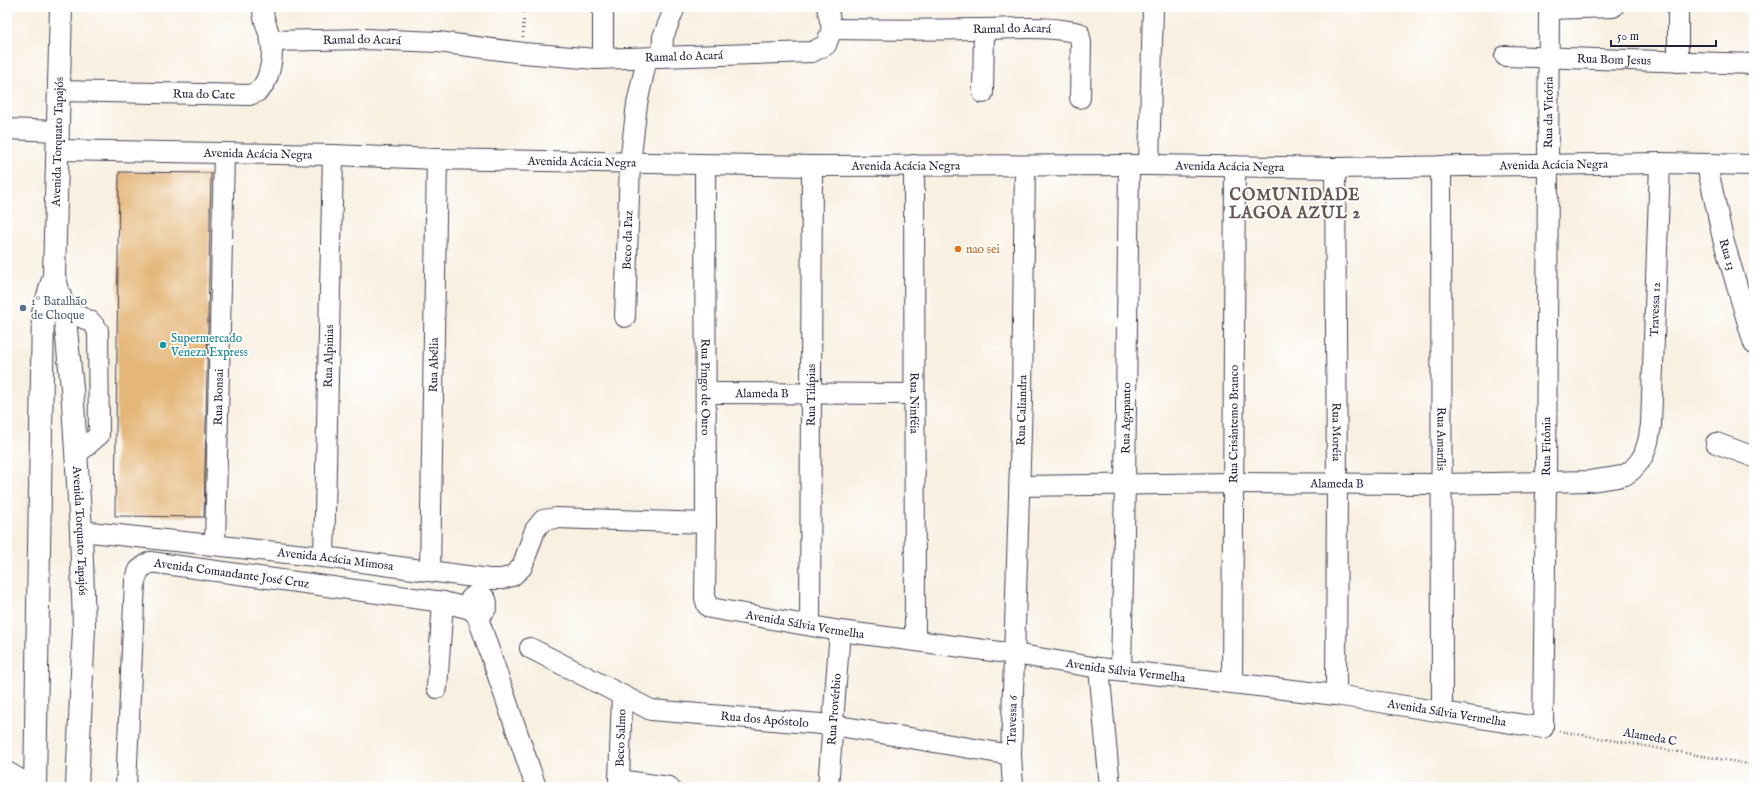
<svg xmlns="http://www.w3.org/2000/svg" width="1761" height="794" font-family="'IM FELL English',serif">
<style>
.building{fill:#e4b677}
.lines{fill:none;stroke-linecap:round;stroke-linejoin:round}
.minor-casing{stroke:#424154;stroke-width:22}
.major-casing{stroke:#424154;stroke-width:24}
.path{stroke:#424154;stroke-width:2.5;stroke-dasharray:1 3;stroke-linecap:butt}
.minor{stroke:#fff;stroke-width:20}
.major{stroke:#fff;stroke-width:22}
.food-dot{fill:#e8710a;stroke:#fff;stroke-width:1.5}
.service-dot{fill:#5c6f8a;stroke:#fff;stroke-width:1.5}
.culture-dot{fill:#0f9aa8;stroke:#fff;stroke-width:1.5}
.labels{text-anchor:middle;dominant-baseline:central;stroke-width:3.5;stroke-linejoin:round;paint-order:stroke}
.street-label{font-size:12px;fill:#22223b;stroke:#fff}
.food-label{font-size:12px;fill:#c56008;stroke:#fff;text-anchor:start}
.service-label{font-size:12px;fill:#4e5e75;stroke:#fff;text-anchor:start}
.culture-label{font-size:12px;fill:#0d838f;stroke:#fff;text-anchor:start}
.district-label{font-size:16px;font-weight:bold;letter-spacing:1px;fill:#665650;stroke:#fff}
</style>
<rect width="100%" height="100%" fill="#fff"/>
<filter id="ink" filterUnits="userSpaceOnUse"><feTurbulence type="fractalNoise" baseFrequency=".025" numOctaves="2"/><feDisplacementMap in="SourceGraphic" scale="8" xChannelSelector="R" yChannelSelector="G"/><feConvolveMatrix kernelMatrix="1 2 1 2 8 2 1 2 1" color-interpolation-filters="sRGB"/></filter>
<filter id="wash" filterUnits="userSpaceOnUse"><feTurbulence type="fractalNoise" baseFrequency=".012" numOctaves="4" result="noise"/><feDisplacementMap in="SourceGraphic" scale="16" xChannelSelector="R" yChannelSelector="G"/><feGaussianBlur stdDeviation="0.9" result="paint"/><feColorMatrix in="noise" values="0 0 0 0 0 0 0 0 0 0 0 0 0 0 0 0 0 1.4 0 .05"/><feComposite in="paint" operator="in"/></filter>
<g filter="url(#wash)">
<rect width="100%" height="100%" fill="#f8f0e1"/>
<g id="blocks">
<path class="building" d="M119 172 211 173 204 517 115 516Z"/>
</g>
</g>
<g filter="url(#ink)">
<use href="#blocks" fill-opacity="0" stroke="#424154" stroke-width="1"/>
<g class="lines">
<defs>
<g id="minor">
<path d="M1678 7V62"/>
<path d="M1549 9 1613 7"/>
<path id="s1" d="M832 29C881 30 930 30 978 29 1011 29 1047 25 1079 33L1081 43 1080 98"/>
<path id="s2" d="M272 41 366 39 438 42 523 53 596 59 812 52 826 45 832 29 827 7"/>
<path id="s3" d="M1505 56 1754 64"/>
<path d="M662 57 663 37 675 7"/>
<path d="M603 58V7"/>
<path id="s4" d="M60 91 249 95C252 94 256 93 258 91 270 82 274 55 271 41 269 29 262 20 263 7"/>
<path d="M983 93 984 29"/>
<path d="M7 129 58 131"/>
<path id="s5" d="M58 150 333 155 437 159 812 166 1149 165 1335 168 1660 163 1754 165"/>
<path id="s6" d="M705 165 706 523 705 598 707 605 710 608 840 631 1015 654 1099 668 1336 695 1543 728 1546 483 1549 7"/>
<path id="s7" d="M914 165 915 640"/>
<path d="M1149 165 1153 7"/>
<path id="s8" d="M1707 165 1723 239 1754 344"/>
<path id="s9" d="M1441 166 1442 712"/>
<path id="s10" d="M1335 168 1337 484 1336 695"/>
<path d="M64 310 90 321 98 330 99 435 76 455"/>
<path id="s11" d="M625 317 630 163 637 104 647 58"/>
<path id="s12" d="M706 393 914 394"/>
<path d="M1716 443 1754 457"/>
<path id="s13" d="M1020 486 1233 483 1441 484 1590 481 1617 477 1625 475 1632 470 1640 461 1644 454 1648 442 1651 425 1660 163"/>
<path id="s14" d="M81 531 324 557 489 579H502L512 576 522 567 535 530 543 520 556 518 706 523"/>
<path id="s15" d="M215 545 224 154"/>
<path id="s16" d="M324 557 333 155"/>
<path id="s17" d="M430 571 437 159"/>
<circle cx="478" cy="604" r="9"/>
<path d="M476 612 536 787"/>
<path id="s18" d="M810 625 812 166"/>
<path id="s19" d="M530 648 651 710 833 725 1011 755"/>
<path d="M1099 668 1110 787"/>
<path id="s20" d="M1121 670 1125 485 1129 165"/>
<path id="s21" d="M1232 682 1235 166"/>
<path d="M437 688 443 602"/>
<path d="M622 696 619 780 669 787"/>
<path d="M7 772 33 787"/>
<path id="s22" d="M126 787 135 581 139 570 150 562 443 602 471 609"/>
<path id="s23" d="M828 787 840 631"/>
<path id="s24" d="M1013 787 1011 755 1022 399 1025 166"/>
</g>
<g id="major">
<path id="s25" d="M54 276 64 310 72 388 81 531 84 627 77 787"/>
<path id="s26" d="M35 787 43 313 54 276 61 7"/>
</g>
</defs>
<use href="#minor" class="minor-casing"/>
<use href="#major" class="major-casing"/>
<path class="path" d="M523 37 524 7
M1559 731 1754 765"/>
<use href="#minor" class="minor"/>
<use href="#major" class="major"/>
</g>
</g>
<circle class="food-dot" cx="958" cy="249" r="4"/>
<circle class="service-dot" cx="23" cy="308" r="4"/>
<circle class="culture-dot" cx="163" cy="345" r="4"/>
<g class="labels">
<g class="street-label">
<text stroke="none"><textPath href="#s1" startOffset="180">Ramal do Acará</textPath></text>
<text stroke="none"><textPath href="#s2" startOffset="90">Ramal do Acará</textPath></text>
<text stroke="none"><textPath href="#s2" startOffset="413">Ramal do Acará</textPath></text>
<text stroke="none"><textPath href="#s3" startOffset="109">Rua Bom Jesus</textPath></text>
<text stroke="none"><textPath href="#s4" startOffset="144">Rua do Cate</textPath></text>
<text stroke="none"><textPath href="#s6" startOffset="1902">Rua da Vitória</textPath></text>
<text stroke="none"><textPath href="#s26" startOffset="647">Avenida Torquato Tapajós</textPath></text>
<text stroke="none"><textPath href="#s5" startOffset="200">Avenida Acácia Negra</textPath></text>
<text stroke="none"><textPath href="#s5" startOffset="524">Avenida Acácia Negra</textPath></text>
<text stroke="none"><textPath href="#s5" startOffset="1496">Avenida Acácia Negra</textPath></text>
<text stroke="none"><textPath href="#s5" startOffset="848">Avenida Acácia Negra</textPath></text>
<text stroke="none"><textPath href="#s5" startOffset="1172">Avenida Acácia Negra</textPath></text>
<text stroke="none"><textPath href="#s11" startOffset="77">Beco da Paz</textPath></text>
<text stroke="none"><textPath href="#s8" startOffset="92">Rua 13</textPath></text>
<text stroke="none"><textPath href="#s13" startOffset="780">Travessa 12</textPath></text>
<text stroke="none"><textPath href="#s16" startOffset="201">Rua Alpinias</textPath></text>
<text stroke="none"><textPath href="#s17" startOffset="206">Rua Abélia</textPath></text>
<text stroke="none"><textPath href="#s6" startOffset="222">Rua Pingo de Ouro</textPath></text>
<text stroke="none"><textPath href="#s12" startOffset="56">Alameda B</textPath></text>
<text stroke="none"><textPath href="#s18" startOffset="230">Rua Tilápias</textPath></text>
<text stroke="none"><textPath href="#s15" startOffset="148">Rua Bonsai</textPath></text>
<text stroke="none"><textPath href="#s7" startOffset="238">Rua Ninféia</textPath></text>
<text stroke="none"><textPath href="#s24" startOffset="377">Rua Caliandra</textPath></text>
<text stroke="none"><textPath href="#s20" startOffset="252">Rua Agapanto</textPath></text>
<text stroke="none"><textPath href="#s21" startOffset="258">Rua Crisântemo Branco</textPath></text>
<text stroke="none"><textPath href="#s10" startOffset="264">Rua Moréia</textPath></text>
<text stroke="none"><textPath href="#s9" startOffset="273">Rua Amarílis</textPath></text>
<text stroke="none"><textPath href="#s6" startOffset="1568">Rua Fitônia</textPath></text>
<text stroke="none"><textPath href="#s13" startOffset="317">Alameda B</textPath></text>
<text stroke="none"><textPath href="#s25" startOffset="257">Avenida Torquato Tapajós</textPath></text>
<text stroke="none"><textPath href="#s14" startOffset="256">Avenida Acácia Mimosa</textPath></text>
<text stroke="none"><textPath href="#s22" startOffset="314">Avenida Comandante José Cruz</textPath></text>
<text stroke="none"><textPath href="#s6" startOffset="541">Avenida Sálvia Vermelha</textPath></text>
<text stroke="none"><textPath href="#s6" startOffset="865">Avenida Sálvia Vermelha</textPath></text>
<text stroke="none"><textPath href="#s23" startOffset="78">Rua Provérbio</textPath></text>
<text stroke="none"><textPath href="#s6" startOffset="1189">Avenida Sálvia Vermelha</textPath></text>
<text stroke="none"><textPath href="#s19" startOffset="250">Rua dos Apóstolo</textPath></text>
<text stroke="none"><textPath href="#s24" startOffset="67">Travessa 6</textPath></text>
<text transform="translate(1650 737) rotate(10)">Alameda C</text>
<text transform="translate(621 738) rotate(-88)">Beco Salmo</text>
</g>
<g class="food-label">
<text x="966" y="249">nao sei</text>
</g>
<g class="service-label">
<text x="31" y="301">1º Batalhão<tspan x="31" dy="14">de Choque</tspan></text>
</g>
<g class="culture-label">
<text x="171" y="338">Supermercado<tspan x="171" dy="14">Veneza Express</tspan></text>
</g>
<g class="district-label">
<text x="1295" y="196">COMUNIDADE<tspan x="1295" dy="18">LAGOA AZUL 2</tspan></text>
</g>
</g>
<rect width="1761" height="794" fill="none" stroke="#fff" stroke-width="24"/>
<path d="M1611 40v6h105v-6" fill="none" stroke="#22223b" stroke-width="2"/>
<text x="1617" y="40" font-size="12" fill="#22223b" stroke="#ffffff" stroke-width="3" paint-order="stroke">50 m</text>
</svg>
